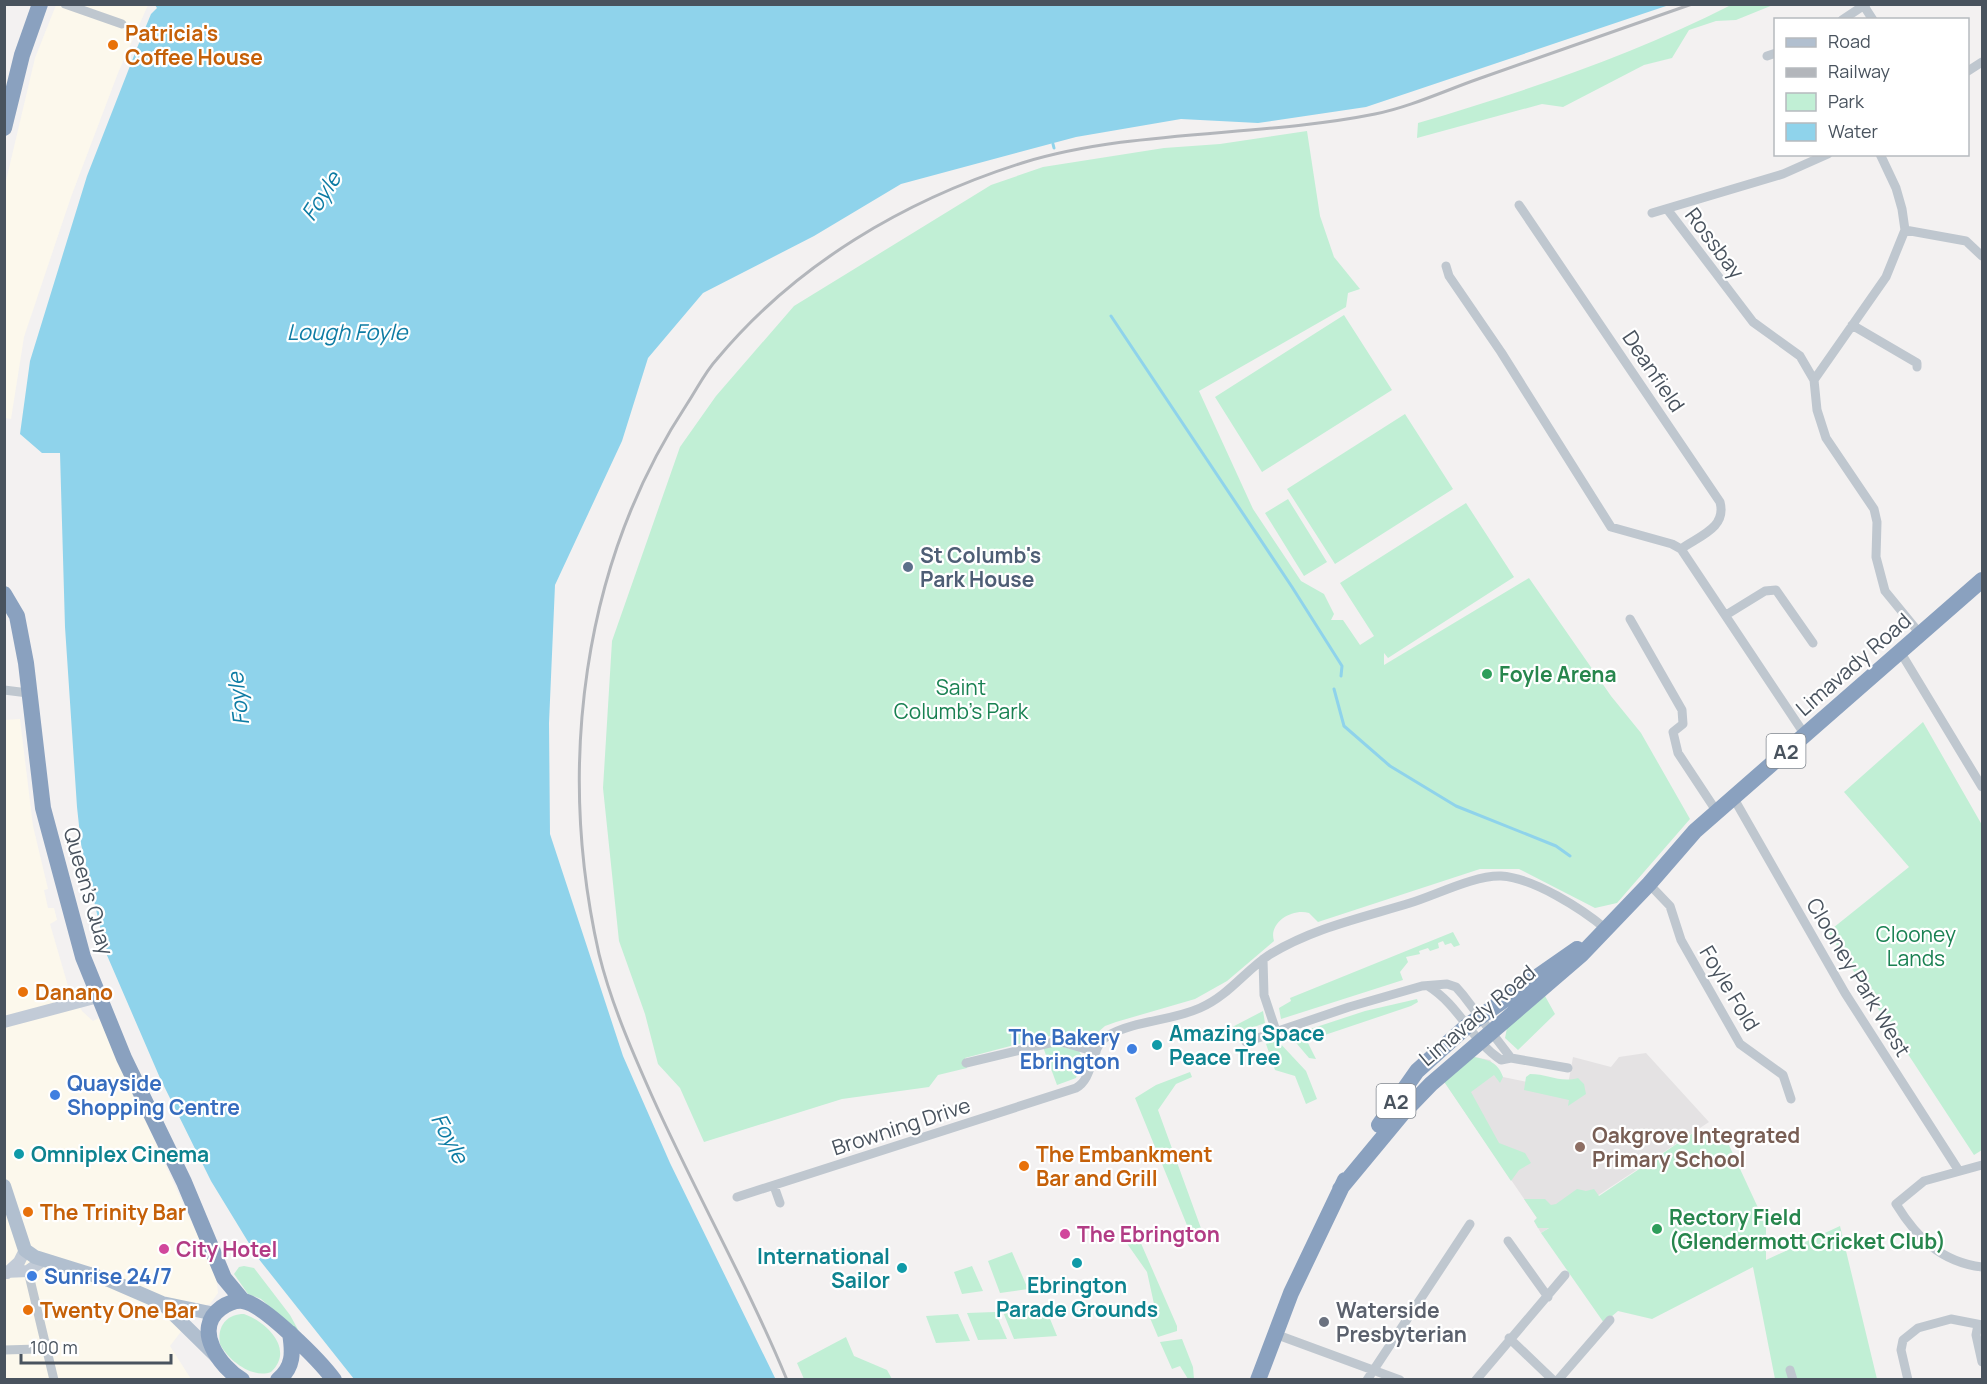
<svg xmlns="http://www.w3.org/2000/svg" width="1987" height="1384" font-family="Manrope,sans-serif">
<style>
.commercial{fill:#fcf8ec}
.education{fill:#e4e2e3}
.green{fill:#c1efd5}
.water{fill:#8fd3eb}
.lines{fill:none;stroke-linecap:round;stroke-linejoin:round}
.stream{stroke:#8fd3eb;stroke-width:3}
.street{stroke:#bfc7cf;stroke-width:9}
.secondary{stroke:#c2cbd7;stroke-width:12}
.primary{stroke:#b1bfcf;stroke-width:14}
.highway{stroke:#8aa1bf;stroke-width:16}
.rail{stroke:#b3b6bb;stroke-width:3}
.food-dot{fill:#e8710a;stroke:#fff;stroke-width:2}
.service-dot{fill:#5c6f8a;stroke:#fff;stroke-width:2}
.leisure-dot{fill:#2e9e5b;stroke:#fff;stroke-width:2}
.culture-dot{fill:#0f9aa8;stroke:#fff;stroke-width:2}
.shop-dot{fill:#3f7fe0;stroke:#fff;stroke-width:2}
.education-dot{fill:#8d6e63;stroke:#fff;stroke-width:2}
.hotel-dot{fill:#d1479c;stroke:#fff;stroke-width:2}
.worship-dot{fill:#6b7280;stroke:#fff;stroke-width:2}
.labels{text-anchor:middle;dominant-baseline:central;stroke-width:4.5;stroke-linejoin:round;paint-order:stroke}
.shield{fill:#fff;stroke:#80878e;stroke-width:1.5}
.shield-label{font-size:20px;font-weight:bold;fill:#49535e}
.food-label{font-size:21px;font-weight:bold;fill:#c56008;stroke:#fff;text-anchor:start}
.street-label{font-size:21px;fill:#49535e;stroke:#fff}
.service-label{font-size:21px;font-weight:bold;fill:#4e5e75;stroke:#fff;text-anchor:start}
.leisure-label{font-size:21px;font-weight:bold;fill:#27864d;stroke:#fff;text-anchor:start}
.park-label{font-size:21px;fill:#198152;stroke:#fff}
.culture-label{font-size:21px;font-weight:bold;fill:#0d838f;stroke:#fff;text-anchor:start}
.shop-label{font-size:21px;font-weight:bold;fill:#366cbe;stroke:#fff;text-anchor:start}
.education-label{font-size:21px;font-weight:bold;fill:#785e54;stroke:#fff;text-anchor:start}
.hotel-label{font-size:21px;font-weight:bold;fill:#b23c85;stroke:#fff;text-anchor:start}
.worship-label{font-size:21px;font-weight:bold;fill:#5b616d;stroke:#fff;text-anchor:start}
.water-label{font-size:22px;font-style:italic;fill:#0e7ca4;stroke:#fff}
</style>
<rect width="100%" height="100%" fill="#f3f1f1"/>
<path class="commercial" d="M56 5H148L118 73 71 197 24 337 11 419 5 418V185L35 58Z
M20 719 33 826 48 889 44 890 48 908H54L57 920 50 924 68 986 82 1011 93 1021 99 1018 216 1276 218 1293 210 1304 200 1307 170 1346 191 1379 5 1380 4 720Z"/>
<path class="education" d="M1646 1053 1709 1122 1541 1233 1534 1221 1537 1218 1443 1080 1474 1057 1490 1060 1503 1077 1567 1090 1573 1057 1611 1067 1619 1057Z"/>
<path class="green" d="M1731 5H1773L1736 20 1716 21 1689 30 1672 58 1644 65 1563 107 1542 104 1417 138 1418 123C1526 91 1631 56 1731 5Z
M1307 131 1320 216 1334 257 1360 289 1348 293 1346 307 1199 391 1253 509 1301 581 1324 594 1334 614 1331 620H1343L1360 645 1374 636 1340 583 1466 503 1514 577 1388 658 1384 653V665L1529 578 1611 696 1641 733 1690 819 1617 903 1595 908 1519 869H1480L1318 922 1309 913C1293 908 1268 922 1274 941L1227 981 1195 999 1116 1022 1105 1026 1088 1041 1049 1036 965 1058 967 1068 938 1075 929 1087 842 1099 704 1142 680 1088 658 1064 645 1014 619 941 603 788 612 641 680 447 716 396 794 306 991 185 1043 167 1164 148 1220 144Z
M1344 315 1392 390 1262 472 1215 397Z
M1405 414 1453 489 1335 564 1287 489Z
M1288 499 1327 562 1304 576 1265 513Z
M1923 722 1982 825V1150L1974 1155 1828 932 1909 867 1844 792Z
M1453 932 1460 945 1454 947 1451 943 1445 945 1443 941 1438 943 1439 948 1430 951 1428 948 1419 951 1420 954 1406 957 1408 962 1400 972 1403 980 1281 1019 1279 1008 1291 1001 1290 998Z
M1545 996 1555 1014 1518 1050 1505 1038 1507 1028Z
M1417 999 1418 1002 1411 1006 1307 1041 1316 1059 1309 1058 1292 1038V1035L1365 1011Z
M1263 1011 1265 1023 1216 1041 1215 1036Z
M1277 1040 1306 1071 1317 1099 1306 1104 1295 1076 1275 1070 1266 1044Z
M1056 1045 1079 1051 1082 1057 1076 1078 1057 1085 1043 1047Z
M1474 1057C1488 1060 1498 1062 1503 1077L1500 1083 1494 1075 1471 1092 1499 1143 1525 1153 1531 1163 1519 1170 1511 1181 1443 1080Z
M1190 1072 1192 1077 1176 1084 1158 1110 1202 1231 1197 1239 1191 1235 1135 1098 1156 1085Z
M1530 1074C1548 1074 1560 1083 1578 1078L1584 1084 1586 1094 1568 1106 1569 1100 1524 1090 1526 1077Z
M1693 1133 1728 1143 1766 1225V1260L1840 1226 1877 1379H1775L1753 1267 1652 1319 1618 1311 1604 1323 1541 1233 1549 1228H1538L1534 1221 1537 1218 1524 1199H1545L1551 1205 1556 1204 1577 1189 1586 1191 1594 1189 1599 1196Z
M1133 1225 1177 1326V1331L1158 1337 1150 1318 1156 1313 1147 1272 1121 1235Z
M1012 1252 1028 1289 1000 1293 988 1261Z
M244 1266 254 1268 290 1315 301 1335 261 1299 248 1294 234 1274 239 1267Z
M972 1266 983 1291 962 1294 954 1272Z
M1046 1309 1057 1336 1014 1339 1003 1312Z
M995 1312 1007 1339 978 1340 967 1313Z
M244 1314C267 1322 295 1350 271 1372 252 1379 228 1360 220 1344 217 1327 226 1314 244 1314Z
M958 1314 970 1341 936 1343 926 1316Z
M846 1337 854 1356 887 1370 892 1379H804L797 1363Z
M1182 1339 1193 1367 1194 1379H1188L1180 1366 1172 1369 1160 1342Z"/>
<path class="water" d="M155 5H1669L1366 107 1258 123 1181 119 1076 137 901 184 814 236 703 293 648 358 622 441 555 585 549 723 550 834 623 1056 670 1163 776 1380 354 1379 258 1258 211 1181 160 1078 106 953 81 844 77 807 65 627 60 453H42L20 434 30 361 87 176 137 48 151 14 157 8Z"/>
<g class="lines">
<path class="stream" d="M1053 144 1054 148
M1111 316 1292 587 1342 666 1341 676
M1334 689 1344 726 1390 766 1456 806 1556 846 1570 856"/>
<path class="street" d="M65 4 122 24
M1864 6 1873 20
M1842 20 1866 4
M1767 56 1776 53
M1968 71 1982 62
M1880 154 1896 188 1902 209 1905 230 1886 277 1814 380 1817 410 1826 438 1874 509 1877 522 1876 557 1885 591 1921 635
M1519 205 1720 502C1727 528 1699 536 1681 549
M1667 209 1753 322 1800 356 1814 380
M1652 213 1783 174 1828 154
M1905 230 1966 241 1982 256
M1446 266 1449 276 1501 352 1611 527 1672 544 1681 549 1805 735
M1852 325 1917 363V367
M1726 615 1765 591 1776 590 1813 643
M1630 619 1682 710 1683 724 1673 732 1678 753 1717 812
M1901 653 1982 787
M4 690 28 693
M1733 797 1845 993 1959 1171
M1649 884 1670 906 1681 940 1740 1044 1783 1075 1791 1099
M1263 959 1264 995 1276 1031
M1428 986C1460 1006 1470 1039 1501 1060L1511 1058 1568 1068
M1246 1042 1349 1007 1422 986 1447 984 1456 987 1463 995 1511 1058
M966 1063 1058 1041 1096 1052
M1982 1165 1924 1181 1896 1204C1917 1238 1941 1262 1982 1267
M774 1186 780 1203
M737 1197 1076 1088C1095 1078 1089 1046 1109 1035 1137 1020 1171 1021 1200 1008 1228 996 1245 971 1269 955 1313 928 1361 918 1410 903 1436 895 1475 875 1501 876 1534 878 1582 909 1606 929
M1508 1241 1548 1297
M28 1271 54 1380
M1978 1325 1976 1335 1982 1362
M1275 1334 1400 1380
M1509 1338 1553 1380
M4 1350 38 1349 45 1341
M1790 1370 1793 1380
M1367 1380 1470 1224
M1476 1380 1565 1275
M1558 1380 1610 1320
M1908 1380 1901 1350 1903 1340 1918 1328 1951 1319 1982 1325"/>
<path class="secondary" d="M4 1022 98 997
M4 1272 28 1271 42 1261
M7 1273 19 1262 25 1250"/>
<path class="primary" d="M4 1186 25 1250 35 1257 109 1280 162 1303 215 1314
M162 1303 216 1356"/>
<path class="highway" d="M4 128 22 55 40 4
M4 594 17 616 26 663 43 808 83 957 124 1058 184 1182 224 1278 243 1301
M1379 1125 1417 1071 1467 1026 1577 949
M1340 1189 1403 1113 1431 1084 1581 955 1649 884 1695 831 1982 580
M242 1380C220 1367 192 1329 221 1308 227 1304 236 1300 243 1301 264 1304 321 1362 334 1380
M278 1380C294 1367 293 1352 290 1333
M1258 1380 1291 1293 1345 1180"/>
<path class="rail" d="M787 1380C747 1283 695 1192 652 1096 632 1051 611 1003 599 954 557 768 581 565 687 404 697 389 705 372 717 359 796 264 905 200 1022 163 1132 129 1261 137 1375 114 1410 107 1444 91 1478 79 1549 54 1621 29 1692 4"/>
</g>
<g class="food-dot">
<circle cx="113" cy="45" r="6"/>
<circle cx="23" cy="992" r="6"/>
<circle cx="1024" cy="1166" r="6"/>
<circle cx="28" cy="1212" r="6"/>
<circle cx="28" cy="1310" r="6"/>
</g>
<circle class="service-dot" cx="908" cy="567" r="6"/>
<g class="leisure-dot">
<circle cx="1487" cy="674" r="6"/>
<circle cx="1657" cy="1229" r="6"/>
</g>
<g class="culture-dot">
<circle cx="1157" cy="1045" r="6"/>
<circle cx="19" cy="1154" r="6"/>
<circle cx="1077" cy="1263" r="6"/>
<circle cx="902" cy="1268" r="6"/>
</g>
<g class="shop-dot">
<circle cx="1132" cy="1049" r="6"/>
<circle cx="55" cy="1095" r="6"/>
<circle cx="32" cy="1276" r="6"/>
</g>
<circle class="education-dot" cx="1580" cy="1147" r="6"/>
<g class="hotel-dot">
<circle cx="1065" cy="1234" r="6"/>
<circle cx="164" cy="1249" r="6"/>
</g>
<circle class="worship-dot" cx="1324" cy="1322" r="6"/>
<g class="labels">
<g class="shield">
<rect x="1766.5" y="734" width="39" height="34" rx="4.5"/>
<rect x="1376.5" y="1084" width="39" height="34" rx="4.5"/>
</g>
<g class="shield-label">
<text x="1786" y="751">A2</text>
<text x="1396" y="1101">A2</text>
</g>
<g class="food-label">
<text x="125" y="33">Patricia's<tspan x="125" dy="24">Coffee House</tspan></text>
<text x="35" y="992">Danano</text>
<text x="1036" y="1154">The Embankment<tspan x="1036" dy="24">Bar and Grill</tspan></text>
<text x="40" y="1212">The Trinity Bar</text>
<text x="40" y="1310">Twenty One Bar</text>
</g>
<g class="street-label">
<text transform="translate(1715 243) rotate(53)">Rossbay</text>
<text transform="translate(1654 371) rotate(56)">Deanfield</text>
<text transform="translate(1853 664) rotate(-41)">Limavady Road</text>
<text transform="translate(89 891) rotate(74)">Queen's Quay</text>
<text transform="translate(1859 977) rotate(59)">Clooney Park West</text>
<text transform="translate(1730 988) rotate(59)">Foyle Fold</text>
<text transform="translate(1477 1015) rotate(-40)">Limavady Road</text>
<text transform="translate(901 1126) rotate(-18)">Browning Drive</text>
</g>
<g class="service-label">
<text x="920" y="555">St Columb's<tspan x="920" dy="24">Park House</tspan></text>
</g>
<g class="leisure-label">
<text x="1499" y="674">Foyle Arena</text>
<text x="1669" y="1217">Rectory Field<tspan x="1669" dy="24">(Glendermott Cricket Club)</tspan></text>
</g>
<g class="park-label">
<text x="961" y="687">Saint<tspan x="961" dy="24">Columb's Park</tspan></text>
<text x="1916" y="934">Clooney<tspan x="1916" dy="24">Lands</tspan></text>
</g>
<g class="culture-label">
<text x="1169" y="1033">Amazing Space<tspan x="1169" dy="24">Peace Tree</tspan></text>
<text x="31" y="1154">Omniplex Cinema</text>
<text x="890" y="1256" text-anchor="end">International<tspan x="890" dy="24">Sailor</tspan></text>
<text x="1077" y="1285" text-anchor="middle">Ebrington<tspan x="1077" dy="24">Parade Grounds</tspan></text>
</g>
<g class="shop-label">
<text x="1120" y="1037" text-anchor="end">The Bakery<tspan x="1120" dy="24">Ebrington</tspan></text>
<text x="67" y="1083">Quayside<tspan x="67" dy="24">Shopping Centre</tspan></text>
<text x="44" y="1276">Sunrise 24/7</text>
</g>
<g class="education-label">
<text x="1592" y="1135">Oakgrove Integrated<tspan x="1592" dy="24">Primary School</tspan></text>
</g>
<g class="hotel-label">
<text x="1077" y="1234">The Ebrington</text>
<text x="176" y="1249">City Hotel</text>
</g>
<g class="worship-label">
<text x="1336" y="1310">Waterside<tspan x="1336" dy="24">Presbyterian</tspan></text>
</g>
<g class="water-label">
<text transform="translate(321 196) rotate(-57)">Foyle</text>
<text x="347" y="332">Lough Foyle</text>
<text transform="translate(238 699) rotate(-97)">Foyle</text>
<text transform="translate(450 1138) rotate(62)">Foyle</text>
</g>
</g>
<rect width="1987" height="1384" fill="none" stroke="#49535e" stroke-width="12"/>
<rect x="1774" y="18" width="195" height="138" fill="#ffffff" stroke="#b6babf" stroke-width="1.5"/>
<rect x="1786" y="38" width="30" height="9" fill="#b1bfcf" stroke="#b6babf" stroke-width="1.5"/>
<text x="1828" y="48" font-size="18" fill="#49535e">Road</text>
<rect x="1786" y="68" width="30" height="9" fill="#b3b6bb" stroke="#b6babf" stroke-width="1.5"/>
<text x="1828" y="78" font-size="18" fill="#49535e">Railway</text>
<rect x="1786" y="93" width="30" height="18" fill="#c1efd5" stroke="#b6babf" stroke-width="1.5"/>
<text x="1828" y="108" font-size="18" fill="#49535e">Park</text>
<rect x="1786" y="123" width="30" height="18" fill="#8fd3eb" stroke="#b6babf" stroke-width="1.5"/>
<text x="1828" y="138" font-size="18" fill="#49535e">Water</text>
<path d="M21 1354v9h150v-9" fill="none" stroke="#49535e" stroke-width="3"/>
<text x="30" y="1354" font-size="18" fill="#49535e" stroke="#ffffff" stroke-width="4.5" paint-order="stroke">100 m</text>
</svg>
